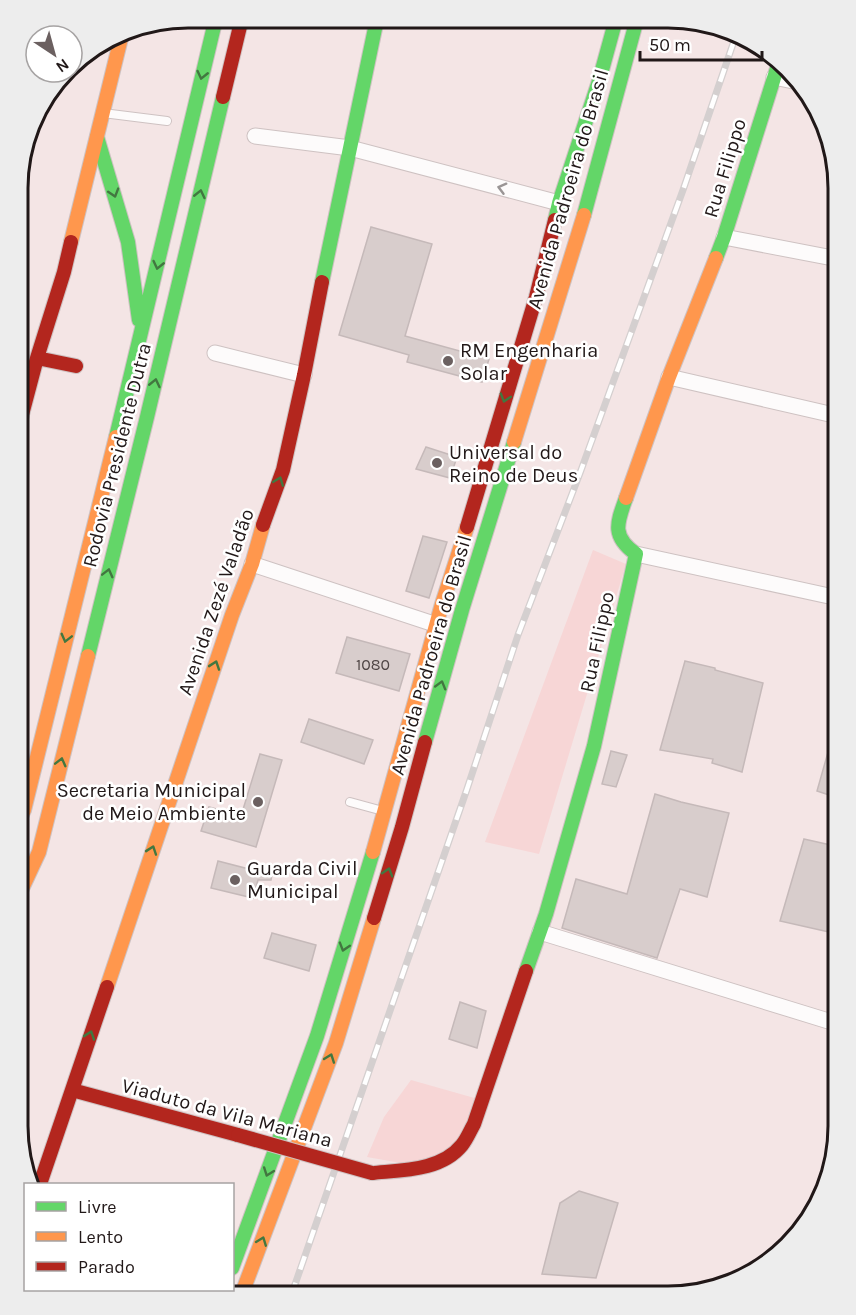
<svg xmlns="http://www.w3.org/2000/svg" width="856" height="1315" font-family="Karla,sans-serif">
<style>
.green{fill:#f7d6d6}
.building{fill:#d8cdcc;stroke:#c5b9b9;stroke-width:1.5}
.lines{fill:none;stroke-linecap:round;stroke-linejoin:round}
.lane-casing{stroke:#cec2c2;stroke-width:10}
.street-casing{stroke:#cec2c2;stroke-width:17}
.fast-casing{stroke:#cec2c2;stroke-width:16}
.slow-casing{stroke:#cec2c2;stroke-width:16}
.jam-casing{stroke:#cec2c2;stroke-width:16}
.lane{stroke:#fdfbfb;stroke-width:8}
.street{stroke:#fdfbfb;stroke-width:15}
.fast{stroke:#63d668;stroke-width:14}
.slow{stroke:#ff974d;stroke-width:14}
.jam{stroke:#b3261e;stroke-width:14}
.rail-casing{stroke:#d4cfcf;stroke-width:7}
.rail{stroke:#fff;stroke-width:4.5;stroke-dasharray:14;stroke-linecap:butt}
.jam-bridge-casing{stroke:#cec2c2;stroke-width:16;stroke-linecap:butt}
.jam-bridge{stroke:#b3261e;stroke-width:14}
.oneway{stroke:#427740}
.oneway2{stroke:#9a9595}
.poi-dot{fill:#6b6060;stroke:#fff;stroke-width:2}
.labels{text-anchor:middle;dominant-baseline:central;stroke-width:5;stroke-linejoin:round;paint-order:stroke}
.number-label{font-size:16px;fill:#4f4545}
.street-label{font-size:20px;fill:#211818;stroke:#fff}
.poi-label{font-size:20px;fill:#211818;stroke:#fff;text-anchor:start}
.rim{fill:none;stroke:#211818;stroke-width:3}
</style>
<rect width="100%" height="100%" fill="#f4e5e5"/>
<path class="green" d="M593 550 626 564 539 854 485 842Z
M411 1080 478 1099 455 1145 418 1166 367 1157 384 1117Z"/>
<path class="building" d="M371 227 432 244 405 336 489 359 482 382 407 362 409 355 339 335Z
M426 447 457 457 450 478 416 469Z
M423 536 447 542 429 598 406 591Z
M347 637 410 654 399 691 336 673Z
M685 661 715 668V670L763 683 742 772 712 763 713 759 660 750Z
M309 719 373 740 364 764 301 742Z
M834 731H838V798L817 791Z
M611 751 627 755 616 787 602 784Z
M260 754 282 760 256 847 201 831 209 807 241 816Z
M655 794 681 802 729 813 707 897 680 889 657 958 562 928 576 879 627 894Z
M804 839 835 846 838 849V934L780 921Z
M218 861 272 875 271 880H258L253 898 211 888Z
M272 933 316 945 309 971 264 958Z
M460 1002 486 1011 477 1048 449 1039Z
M579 1191 618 1203 596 1278 542 1274 560 1203Z"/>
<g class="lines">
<defs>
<path id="lane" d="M103 113 167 121
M350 802 383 811"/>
<path id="street" d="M774 77 793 81
M255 136 350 148 559 203
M724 237 838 259
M215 353 304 375
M669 377 838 416
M636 554 838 598
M252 564 437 625
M540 932 838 1024"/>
<path id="fast" d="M97 137 128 242 139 320
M584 215 637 19
M555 220 559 203 599 81 616 19
M716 258 724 237 779 62
M322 282 377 19
M116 437 216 18
M88 656 147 417 223 97
M425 742 462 610 514 442
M526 971 546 914 594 746 636 554C611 536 617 523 626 498
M232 1268 317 1036 373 852"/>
<path id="slow" d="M71 242 122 34
M514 442 584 215
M626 498 669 377 716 258
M18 823 24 810 116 437
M373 852 442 604 467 527
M18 897 39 852 88 656
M107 987 232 615 252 564 263 525
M222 1296 225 1290
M241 1296 336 1043 374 918"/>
<path id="jam" d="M223 97 242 18
M37 358 76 366
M19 426 37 358 64 272 71 242
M263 525 283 470 304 375 322 282
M467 527 536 297 555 220
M374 918 402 827 425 742
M72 1090 238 1135
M372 1173C402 1170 441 1171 462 1145 467 1139 470 1131 474 1124L526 971
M40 1184 107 987"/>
</defs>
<use href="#lane" class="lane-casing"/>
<use href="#street" class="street-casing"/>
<use href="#fast" class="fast-casing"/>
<use href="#slow" class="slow-casing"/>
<use href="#jam" class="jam-casing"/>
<use href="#lane" class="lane"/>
<use href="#street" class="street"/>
<use href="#fast" class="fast"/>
<use href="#slow" class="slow"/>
<use href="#jam" class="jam"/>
<defs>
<path id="rail" d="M291 1296 467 789 518 635 580 473 683 190 735 38"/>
</defs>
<use href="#rail" class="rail-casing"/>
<use href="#rail" class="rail"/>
<defs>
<path id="jam-bridge" d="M238 1135 372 1173"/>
</defs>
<use href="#jam-bridge" class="jam-bridge-casing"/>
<use href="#jam-bridge" class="jam-bridge"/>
</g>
<defs><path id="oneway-chevron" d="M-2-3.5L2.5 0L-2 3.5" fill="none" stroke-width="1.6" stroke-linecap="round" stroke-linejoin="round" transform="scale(1.5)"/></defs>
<g class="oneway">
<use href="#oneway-chevron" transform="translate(202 75) rotate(103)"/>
<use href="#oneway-chevron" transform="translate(114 193) rotate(73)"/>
<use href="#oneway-chevron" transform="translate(200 194) rotate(-77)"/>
<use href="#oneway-chevron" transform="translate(158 265) rotate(103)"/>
<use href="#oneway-chevron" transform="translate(155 383) rotate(-77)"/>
<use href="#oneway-chevron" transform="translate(505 398) rotate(107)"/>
<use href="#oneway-chevron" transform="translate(279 481) rotate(-69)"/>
<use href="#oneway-chevron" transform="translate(108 573) rotate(-76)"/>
<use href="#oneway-chevron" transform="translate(66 638) rotate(104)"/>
<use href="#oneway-chevron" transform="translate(215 665) rotate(-71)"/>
<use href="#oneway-chevron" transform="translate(441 685) rotate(-74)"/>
<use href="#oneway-chevron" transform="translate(61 762) rotate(-76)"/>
<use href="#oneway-chevron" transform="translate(152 850) rotate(-71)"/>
<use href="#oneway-chevron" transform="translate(388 872) rotate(-73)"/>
<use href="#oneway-chevron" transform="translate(344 947) rotate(107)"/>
<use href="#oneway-chevron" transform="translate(90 1035) rotate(-71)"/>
<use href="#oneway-chevron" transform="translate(330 1058) rotate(-70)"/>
<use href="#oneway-chevron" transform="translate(268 1172) rotate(110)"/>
<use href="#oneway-chevron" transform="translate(262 1241) rotate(-69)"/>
</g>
<use class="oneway2" href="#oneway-chevron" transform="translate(502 188) rotate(-165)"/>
<g class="poi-dot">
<circle cx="448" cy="361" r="6"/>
<circle cx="437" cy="463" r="6"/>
<circle cx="258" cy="802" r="6"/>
<circle cx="235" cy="880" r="6"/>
</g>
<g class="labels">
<g class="number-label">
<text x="373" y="664">1080</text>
</g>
<g class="street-label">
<text transform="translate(725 168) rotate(-73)">Rua Filippo</text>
<text transform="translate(568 189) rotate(-74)">Avenida Padroeira do Brasil</text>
<text transform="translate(117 455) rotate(-76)">Rodovia Presidente Dutra</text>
<text transform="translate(216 602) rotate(-71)">Avenida Zezé Valadão</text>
<text transform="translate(597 642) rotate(-78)">Rua Filippo</text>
<text transform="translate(431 655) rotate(-74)">Avenida Padroeira do Brasil</text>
<text transform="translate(227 1113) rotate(15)">Viaduto da Vila Mariana</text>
</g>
<g class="poi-label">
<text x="460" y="350">RM Engenharia<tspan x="460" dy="23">Solar</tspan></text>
<text x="449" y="452">Universal do<tspan x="449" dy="23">Reino de Deus</tspan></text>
<text x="246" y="790" text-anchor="end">Secretaria Municipal<tspan x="246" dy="23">de Meio Ambiente</tspan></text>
<text x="247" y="868">Guarda Civil<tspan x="247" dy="23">Municipal</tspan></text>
</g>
</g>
<path d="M0 0H856V1315H0ZM188 28H668A160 160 0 0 1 828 188V1126A160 160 0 0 1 668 1286H188A160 160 0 0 1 28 1126V188A160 160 0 0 1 188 28Z" fill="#ededed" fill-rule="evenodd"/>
<path class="rim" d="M188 28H668A160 160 0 0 1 828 188V1126A160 160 0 0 1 668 1286H188A160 160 0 0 1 28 1126V188A160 160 0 0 1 188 28Z"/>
<rect x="24" y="1183" width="210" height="108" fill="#ffffff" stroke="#a6a3a3" stroke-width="1.5"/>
<rect x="36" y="1202" width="30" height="9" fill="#63d668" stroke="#a6a3a3" stroke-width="1.5"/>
<text x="78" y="1213" font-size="18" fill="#211818">Livre</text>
<rect x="36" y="1232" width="30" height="9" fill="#ff974d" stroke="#a6a3a3" stroke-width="1.5"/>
<text x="78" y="1243" font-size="18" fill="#211818">Lento</text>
<rect x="36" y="1262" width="30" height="9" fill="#b3261e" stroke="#a6a3a3" stroke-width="1.5"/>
<text x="78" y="1273" font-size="18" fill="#211818">Parado</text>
<g transform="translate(54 54) rotate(144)"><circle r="28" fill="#ffffff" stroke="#a6a3a3" stroke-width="1.5"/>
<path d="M0-4.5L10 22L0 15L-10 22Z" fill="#6b6060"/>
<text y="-9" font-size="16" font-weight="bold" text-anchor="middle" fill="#211818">N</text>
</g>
<path d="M640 51v9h122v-9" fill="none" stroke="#211818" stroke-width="3"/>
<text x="649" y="51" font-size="18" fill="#211818" stroke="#ffffff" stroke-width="4.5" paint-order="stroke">50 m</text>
</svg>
